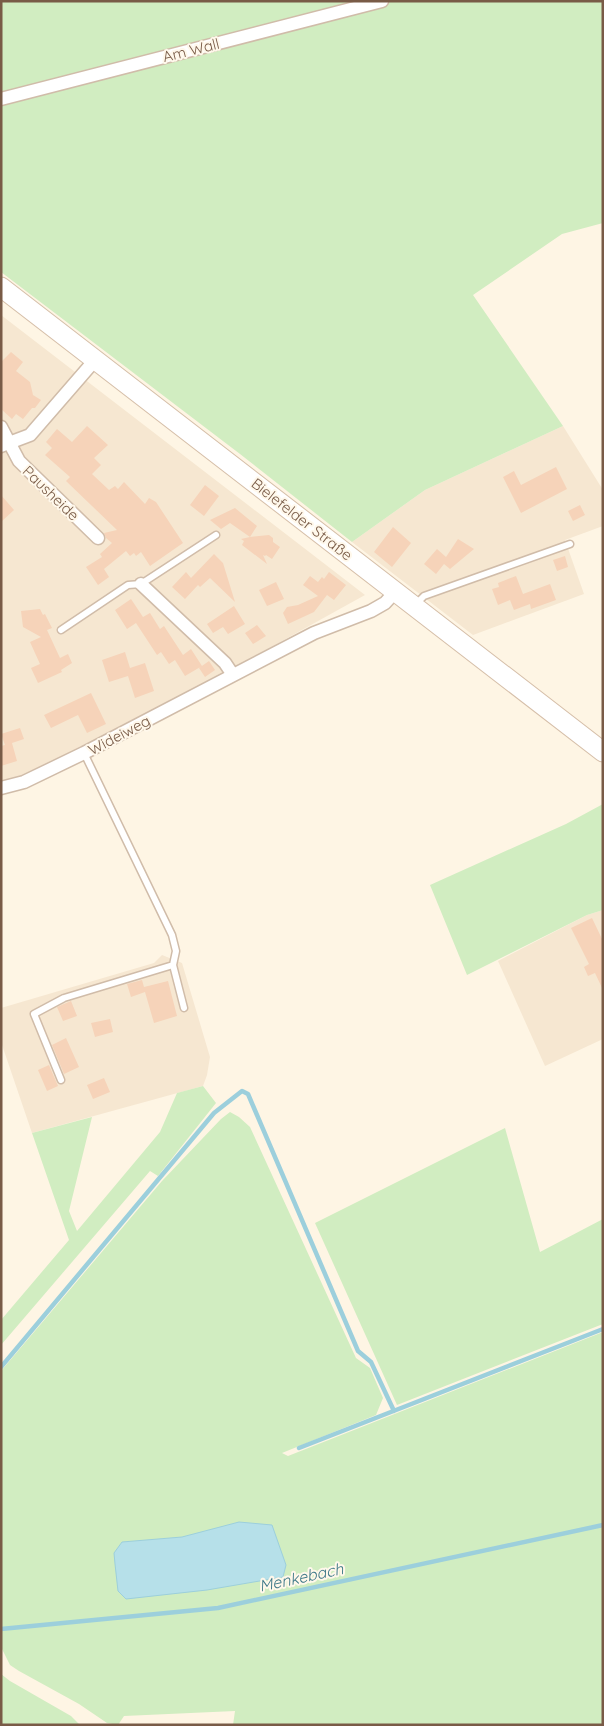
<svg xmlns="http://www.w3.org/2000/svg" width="604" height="1726" font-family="Quicksand,sans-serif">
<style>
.residential{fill:#f6e7d1}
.green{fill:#d1edc1}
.water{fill:#b6e0e9;stroke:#9ccfdc}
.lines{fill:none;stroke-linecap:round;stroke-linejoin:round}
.stream{stroke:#9ccfdc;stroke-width:4.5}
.building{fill:#f6d3b9}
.service-casing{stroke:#d0bca9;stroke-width:9}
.minor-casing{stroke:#d0bca9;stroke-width:15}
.secondary-casing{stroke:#d6bfa9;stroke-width:21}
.service{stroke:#fff;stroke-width:6}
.minor{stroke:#fff;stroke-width:12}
.secondary{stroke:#fff;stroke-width:19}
.labels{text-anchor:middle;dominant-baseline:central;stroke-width:4;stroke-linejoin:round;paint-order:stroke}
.street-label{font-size:15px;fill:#795b47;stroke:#fff8eb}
.water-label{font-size:16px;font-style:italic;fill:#3c7787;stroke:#fff8eb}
</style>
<rect width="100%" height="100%" fill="#fef5e4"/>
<path class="residential" d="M1 315 365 595 224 673 82 748 21 776 1 781Z
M563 426 603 490V526L565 540 584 594 473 635 352 542 425 490Z
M603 910V1039L545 1066 498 961 587 915Z
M162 955 182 963 210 1057 207 1075 203 1086 32 1133 1 1042V1008L154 963Z"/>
<path class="green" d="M1 1H603V223L562 234 473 295 563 426 425 490 352 542 240 454 1 272Z
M603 804V910L587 915 467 975 430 885 566 824Z
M203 1086 216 1103 158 1176 150 1171 1 1345V1320L69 1240 32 1133 92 1117 69 1211 77 1231 160 1132 177 1093Z
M230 1112 239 1117 250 1127 356 1358 370 1368 383 1398 376 1415 282 1453 288 1456 603 1332V1725H233L235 1711 124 1716 118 1725 107 1723 79 1704 19 1671 10 1665 1 1647V1371L162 1181 221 1119Z
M505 1128 540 1252 603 1219V1324L397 1405 315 1223Z
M1 1674 10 1681 71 1716 80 1725H1Z"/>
<path class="water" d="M239 1522 272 1525 286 1565 283 1577 207 1590 126 1599 118 1591 115 1564 114 1553 122 1542 182 1537Z"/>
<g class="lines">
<path class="stream" d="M1 1367 214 1113 242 1091 248 1094 358 1351 371 1362 394 1411
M299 1448 603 1329
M1 1629 218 1608 603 1525"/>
</g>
<path class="building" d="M11 352 23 362 16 371 30 382 33 395 41 400 35 408H32L23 419 16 414 12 419 1 409V362Z
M87 426 108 445 94 458 101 465 92 474 109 490 115 486 118 489 124 482 145 504 149 498 156 502 183 543 150 566 141 552 136 556 134 553 130 556 126 551 104 569 109 577 98 585 86 567 102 557 100 554 112 543 106 538 104 533 117 530 66 481 70 477 45 455 52 448 46 442 57 429 72 442Z
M556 467 567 489 521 513 503 477 514 471 521 485Z
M205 485 219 496 204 516 190 505Z
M1 495 14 510 1 522Z
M580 505 585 515 573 521 568 511Z
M235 508 257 526 250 537 269 535 273 538V542L280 547 272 559 266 555 265 556 263 555 267 564 242 545 244 541 241 539 250 537 230 523 221 529 210 520Z
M393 527 411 543 392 567 374 552Z
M458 539 474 549 450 569 444 564 436 574 424 564 437 549 446 557Z
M214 554 223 563 235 602 210 578 200 587 198 585 185 599 172 587 186 572 191 578Z
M565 556 568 567 557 571 553 560Z
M329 572 346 585 334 600 327 595 314 612 288 624 283 613 287 607 298 605 318 596 303 585 310 576 318 582 322 577 324 579Z
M516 576 523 594 550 584 556 600 531 609 530 604 514 610 510 600 498 605 492 589 499 587 498 583Z
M276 582 284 599 267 606 259 590Z
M131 599 143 617 150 613 160 629 164 626 183 655 191 649 202 666 185 676 175 660 169 664 161 652 157 655 136 623 127 629 115 610Z
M234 606 245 624 228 634 223 627 213 633 207 624Z
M40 609 43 615 45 614 52 628 47 630 60 658 68 654 72 663 61 670 62 672 38 683 31 668 40 664 30 642 41 637 23 627 21 611Z
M257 625 266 636 253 644 245 633Z
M125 652 130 668 145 663 154 691 135 698 128 676 109 682 102 660Z
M209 661 215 670 205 677 199 668Z
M91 693 106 724 87 733 78 715 51 728 44 715Z
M20 728 24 739 12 743 17 761 1 766V746L5 745 1 734Z
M592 918 603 941V990L595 973 588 976 584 967 589 964 571 928Z
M142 980 144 987 168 981 177 1016 154 1023 145 992 131 997 127 984Z
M71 1001 77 1016 63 1021 57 1007Z
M110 1019 113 1032 95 1037 91 1023Z
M66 1038 79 1067 64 1074 52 1045Z
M49 1065 58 1086 47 1091 38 1070Z
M104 1078 110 1092 93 1099 87 1085Z"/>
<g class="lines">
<defs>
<path id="service" d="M416 604 424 596 570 544
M61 630 128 585 141 584 216 535
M84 753 172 935 176 951 173 965 184 1008
M61 1080 34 1014 64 998 173 965"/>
<path id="minor" d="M1 99 382 1
M1 427 19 461 98 538
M1 446 30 435 95 360
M141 584 225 663 233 675
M1 788 24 782 84 753 314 633 371 611 385 603 396 591"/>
<path id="secondary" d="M1 287 603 752"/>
</defs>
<use href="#service" class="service-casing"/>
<use href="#minor" class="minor-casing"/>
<use href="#secondary" class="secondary-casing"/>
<use href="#service" class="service"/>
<use href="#minor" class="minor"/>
<use href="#secondary" class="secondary"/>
</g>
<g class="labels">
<g class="street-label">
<text transform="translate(191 50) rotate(-14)">Am Wall</text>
<text transform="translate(51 493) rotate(44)">Pausheide</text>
<text transform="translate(302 519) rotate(38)">Bielefelder Straße</text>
<text transform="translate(119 735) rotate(-28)">Wideiweg</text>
</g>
<g class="water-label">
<text transform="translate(301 1577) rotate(-12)">Menkebach</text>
</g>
</g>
<rect width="604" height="1726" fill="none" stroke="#795b47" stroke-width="5"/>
</svg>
